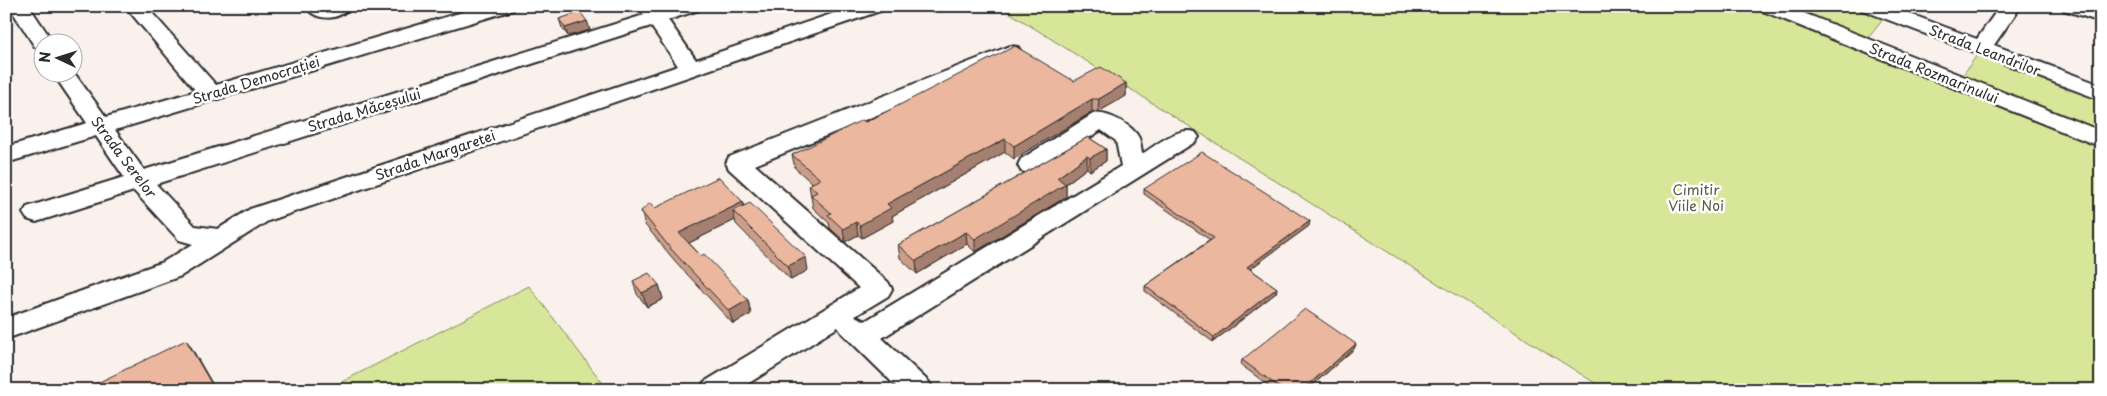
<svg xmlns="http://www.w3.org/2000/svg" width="2107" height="396" font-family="'Playpen Sans',sans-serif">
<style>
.green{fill:#d8e699;stroke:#828862}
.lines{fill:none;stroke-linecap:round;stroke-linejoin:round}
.minor-casing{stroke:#2b2b2b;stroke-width:4}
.minor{fill:#fff;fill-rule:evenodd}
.wall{fill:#cb9d89;stroke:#2b2b2b}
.shaded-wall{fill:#a5806f;stroke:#2b2b2b}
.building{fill:#ecb79f;stroke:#2b2b2b}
.labels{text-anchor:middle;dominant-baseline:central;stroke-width:5;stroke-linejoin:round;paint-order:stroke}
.street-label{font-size:14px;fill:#2b2b2b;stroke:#fff}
.park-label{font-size:14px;fill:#565a46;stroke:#fff}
</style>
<rect width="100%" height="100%" fill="#fbf1ec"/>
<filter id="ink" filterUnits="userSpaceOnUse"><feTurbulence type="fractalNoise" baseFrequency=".02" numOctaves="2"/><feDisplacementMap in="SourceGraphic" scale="10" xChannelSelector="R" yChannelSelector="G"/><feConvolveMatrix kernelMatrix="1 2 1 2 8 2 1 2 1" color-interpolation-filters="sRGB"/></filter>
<g filter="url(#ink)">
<path class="green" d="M999 6H1854L1884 18 1862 46 1956 85 1979 52 2101 96V390H1606Z
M529 286 608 390H326Z"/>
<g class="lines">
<defs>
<path id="minor" d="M9 6H29L53 42H42V48L35 47Z
M125 6H146L216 85 483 6H516L513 10 115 130 144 170 644 15 638 6H658L660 9 670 6H702L699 10 668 20 696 60 855 6H886L883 10 268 221 181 276 6 339V318L163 262 193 244 179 240 134 191 36 222 27 219 23 213 27 207 124 177 96 136 6 163V147L87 123 52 72H72V70L106 117 196 91ZM651 26 678 66 250 209 218 229 195 226 156 184Z
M305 6H350C339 22 315 21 305 6Z
M1757 6H1786L2101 131V147L1760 10Z
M1859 6H1889L1977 39 2000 6H2021L1994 45 2101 85V100L1862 10Z
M2061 6H2092L2101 9V22L2064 10Z
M1010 46 1018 47 1021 52 1018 57 755 165 888 282 892 289 888 296 855 316 865 321 1121 166 1116 141 1101 130 1039 171 1030 173 1021 171 1018 165 1021 159 1093 114C1106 111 1133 125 1139 138 1141 143 1141 149 1142 154 1158 144 1177 127 1195 132L1199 137 1195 142 882 338 929 382 934 390H900L842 333 838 327 738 390H699L704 382 859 288 729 169 726 163 729 157Z"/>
</defs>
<use href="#minor" class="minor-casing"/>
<use href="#minor" class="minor"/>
</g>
<path class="wall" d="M559 19 587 21 590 30 568 36 562 28Z
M1074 81 1126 83V96L1098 112H1092L1014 159 1005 152 892 216 893 221 862 238 858 235 845 242 830 228 829 223 813 208 809 185 812 183 795 168 792 155 866 122Z
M1088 137 1106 149V161L1090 171 1087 168 1066 184V197L975 252 967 244 917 274 900 258 898 245Z
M1144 189 1309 226 1250 269 1277 288 1276 293 1213 342 1145 291V286L1210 240 1144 194Z
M743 202 744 206 808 270 791 280 736 224 735 220 689 243 701 256 748 300 751 314 733 324 675 261 645 225 641 211 655 208Z
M633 281 659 285 663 299 647 307 637 294Z
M1356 344 1354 349 1307 390H1275L1241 365 1242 360Z"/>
<path class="shaded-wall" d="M587 21 590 30 568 36 565 28Z
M1126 83V96L1098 112 1099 99Z
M1092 99V112L1014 159V146Z
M1005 139V152L892 216 893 221 862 238 860 225 887 204Z
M1106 149V161L1090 171V158Z
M1087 156V168L1060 188 1066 184V197L975 252V239Z
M6 202 9 207 6 209Z
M743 202 746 215 733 211 735 220 683 246 679 233Z
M1310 221 1309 226 1246 272 1247 267Z
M856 222 858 235 845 242 843 229Z
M966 232 967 244 917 274 916 261Z
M806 257 808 270 791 280 788 266Z
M659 285 663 299 647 307 642 293Z
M1277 288 1276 293 1213 342 1214 337Z
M748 300 751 314 733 324 729 311Z
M186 340 190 345 216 390H215Z
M1356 344 1354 349 1307 390H1302Z"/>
<path class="building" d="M580 12 587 21 565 28 559 19Z
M1015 46 1074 81 1101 67 1126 83 1099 99H1092L1014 146 1005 139 887 204 891 208 860 225 856 222 843 229 828 215 831 213 811 195 817 192 809 185 820 179 792 155 862 120 866 122Z
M1088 137 1106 149 1090 158 1087 156 1057 178 1066 184 975 239 966 232 916 261 898 245Z
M1202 152 1310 221 1247 267 1277 288 1214 337 1145 286 1214 238 1144 189Z
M719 177 743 202 679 233 701 256 704 254 748 300 729 311 670 248 641 211 650 203 655 208Z
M750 203 806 257 788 266 733 211Z
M649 273 659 285 642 293 633 281Z
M1305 309 1356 344 1302 390H1283L1242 360Z
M186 340 215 390H83Z"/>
</g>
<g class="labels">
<g class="street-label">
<text transform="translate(1985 50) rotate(21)">Strada Leandrilor</text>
<text transform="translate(1934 73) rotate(22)">Strada Rozmarinului</text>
<text transform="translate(256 80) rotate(-17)">Strada Democrației</text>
<text transform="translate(364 110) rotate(-17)">Strada Măceșului</text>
<text transform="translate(435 155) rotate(-19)">Strada Margaretei</text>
<text transform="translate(124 157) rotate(53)">Strada Serelor</text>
</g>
<g class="park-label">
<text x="1696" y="189">Cimitir<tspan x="1696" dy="16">Viile Noi</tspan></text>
</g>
</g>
<rect width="2107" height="396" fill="none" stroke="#fff" stroke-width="25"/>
<rect x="12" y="12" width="2082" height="371" fill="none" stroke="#2b2b2b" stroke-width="2" filter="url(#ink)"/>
<g transform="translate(58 58) rotate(274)"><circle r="24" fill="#ffffff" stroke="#aaaaaa"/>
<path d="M0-4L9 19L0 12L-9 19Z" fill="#2b2b2b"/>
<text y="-8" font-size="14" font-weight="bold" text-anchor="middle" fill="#2b2b2b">N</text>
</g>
</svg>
